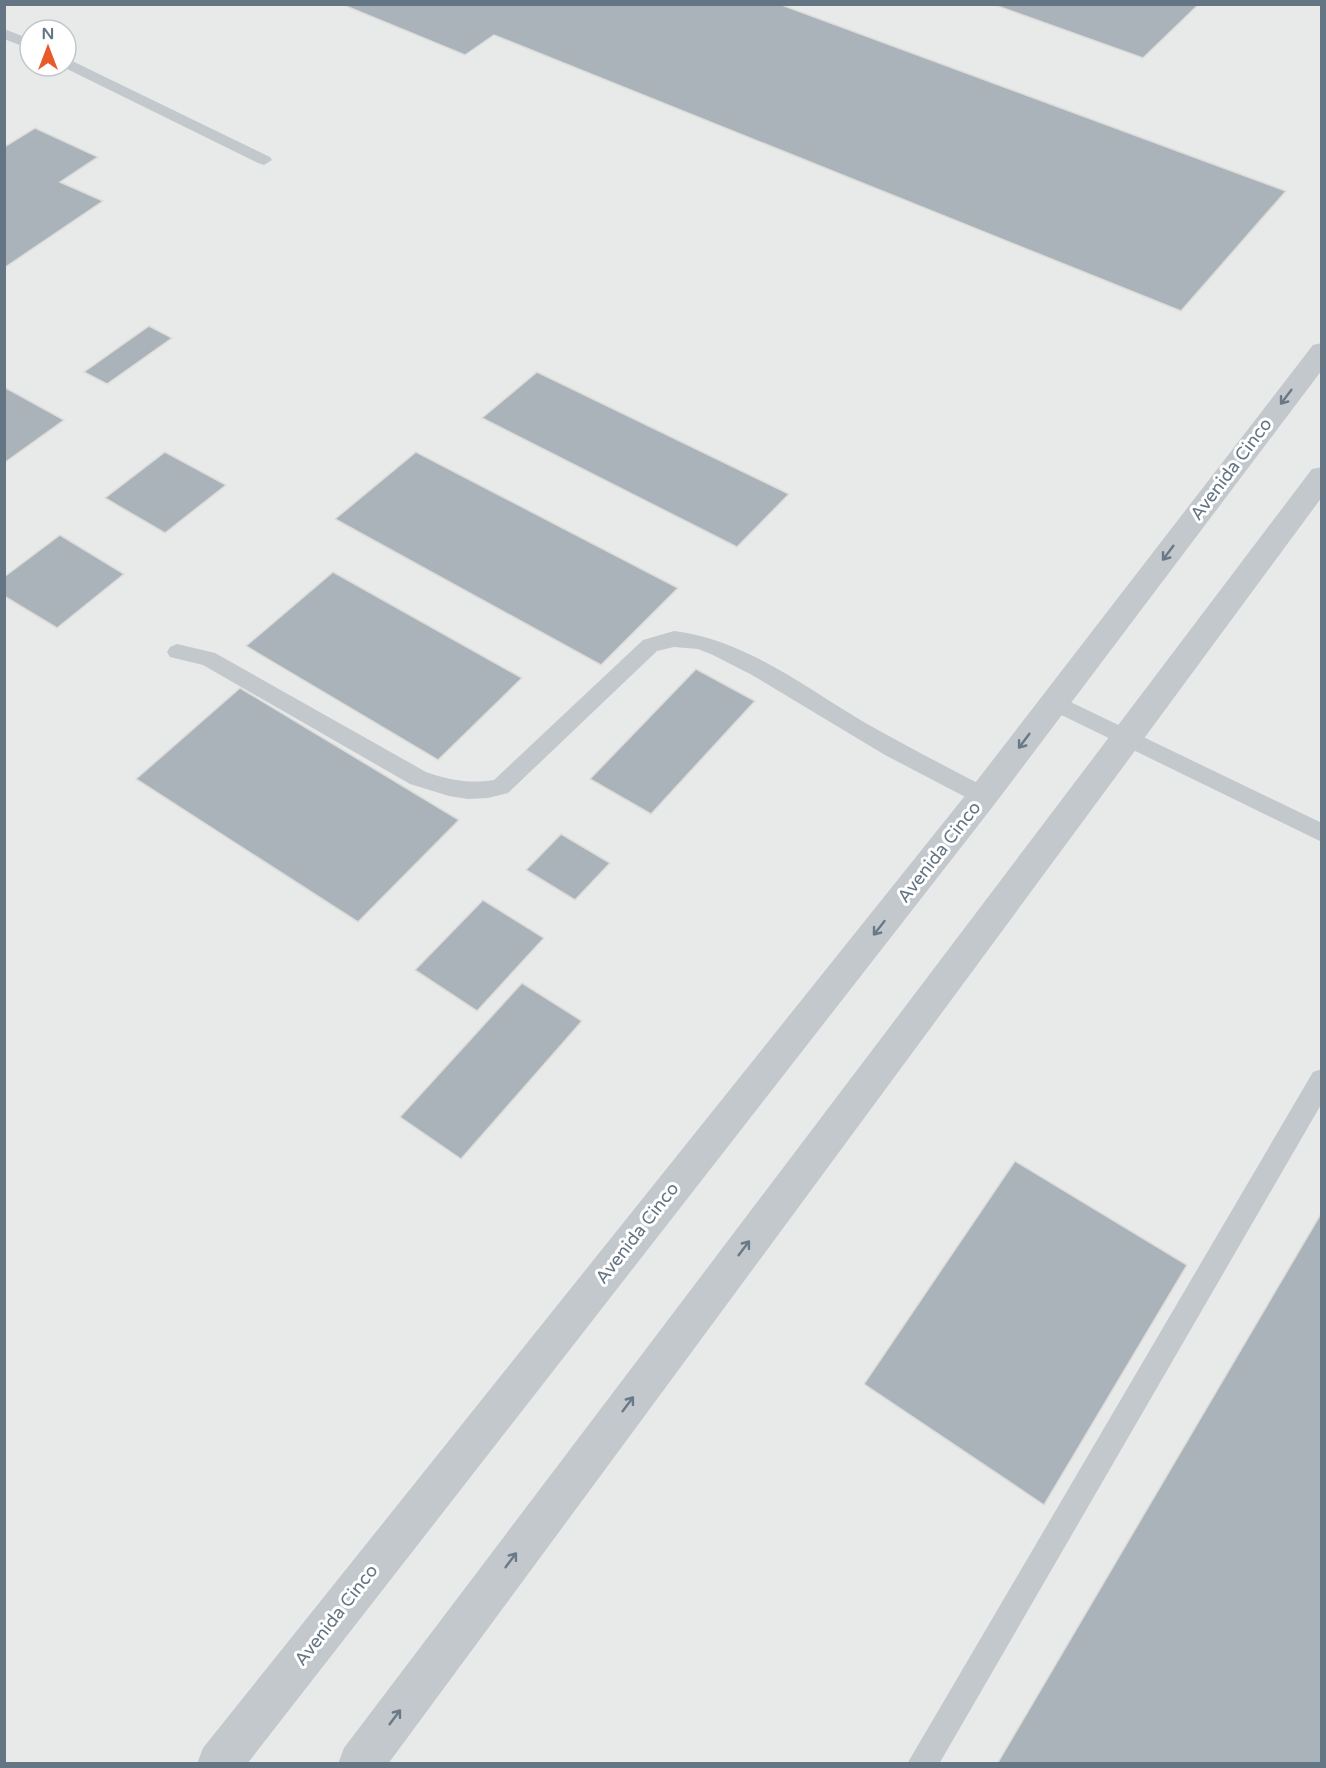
<svg xmlns="http://www.w3.org/2000/svg" width="1326" height="1768" font-family="'Varela Round',sans-serif">
<style>
.built{fill:#e8e9e9;fill-rule:evenodd}
.building{fill:#aab3ba;stroke:#dcdcda;stroke-width:1.5}
.lines{fill:none;stroke-linecap:round;stroke-linejoin:round}
.service{fill:#c3c8cc;fill-rule:evenodd}
.tertiary{fill:#c3c8cc;fill-rule:evenodd}
.oneway{stroke:#697988}
.labels{text-anchor:middle;dominant-baseline:central;stroke-width:6;stroke-linejoin:round;paint-order:stroke}
.street-label{font-size:18px;fill:#647584;stroke:#fff}
</style>
<rect width="100%" height="100%" fill="#fafaf8"/>
<path class="built" d="M5 5H1321V1763H5ZM30 30H66V66H30Z"/>
<path class="building" d="M341 4H779L1286 191 1181 311 494 35 465 55Z
M992 4H1199L1143 58Z
M35 128 98 157 60 182 103 201 4 268V147Z
M149 326 172 338 107 384 84 372Z
M537 372 789 494 737 547 482 418Z
M4 387 64 420 4 463Z
M165 452 226 485 165 533 105 498Z
M416 452 678 588 601 665 335 519Z
M60 535 124 574 57 628 4 596V577Z
M333 572 522 678 438 760 246 646Z
M696 669 755 701 651 814 590 779Z
M240 688 459 820 358 922 136 779Z
M561 834 610 863 575 900 526 870Z
M483 900 544 938 477 1011 415 970Z
M522 983 582 1021 461 1159 400 1117Z
M1015 1161 1187 1265 1044 1505 864 1384Z
M1322 1212V1764H997Z"/>
<g class="lines">
<path class="service" d="M4 29 30 39V49L4 39Z
M66 58 270 157 272 160 264 165 258 163 61 66H66Z
M674 631C743 639 804 686 862 721 904 745 947 767 991 790L994 796 991 802 983 805 975 802 885 755 752 675 713 655 698 649 674 647 657 651 508 793 488 798 468 799 449 796 410 784 203 665 170 657 167 652 170 647 177 644 215 653 426 772C448 780 470 784 494 780L643 640Z
M1054 694 1322 823V842L1047 708 1044 702 1047 696Z
M1322 1069V1103L939 1764H907L1313 1072Z"/>
<path class="tertiary" d="M1322 343V370L994 805 247 1764H197L203 1748 972 787 1313 345Z
M1322 467V497L388 1764H338L344 1748 1312 469Z"/>
</g>
<defs><path id="oneway-shaft" d="M-6 0H5M1.5-3L5.5 0L1.5 3" fill="none" stroke-width="1.6" stroke-linecap="round" stroke-linejoin="round" transform="scale(1.5)"/></defs>
<g class="oneway">
<use href="#oneway-shaft" transform="translate(1286 397) rotate(127)"/>
<use href="#oneway-shaft" transform="translate(1168 553) rotate(127)"/>
<use href="#oneway-shaft" transform="translate(1024 741) rotate(127)"/>
<use href="#oneway-shaft" transform="translate(879 928) rotate(128)"/>
<use href="#oneway-shaft" transform="translate(744 1248) rotate(-53)"/>
<use href="#oneway-shaft" transform="translate(628 1404) rotate(-53)"/>
<use href="#oneway-shaft" transform="translate(511 1560) rotate(-53)"/>
<use href="#oneway-shaft" transform="translate(395 1717) rotate(-53)"/>
</g>
<g class="labels">
<g class="street-label">
<text transform="translate(1231 469) rotate(-53)">Avenida Cinco</text>
<text transform="translate(939 852) rotate(-52)">Avenida Cinco</text>
<text transform="translate(637 1233) rotate(-52)">Avenida Cinco</text>
<text transform="translate(336 1615) rotate(-52)">Avenida Cinco</text>
</g>
</g>
<rect width="1326" height="1768" fill="none" stroke="#647584" stroke-width="12"/>
<g transform="translate(48 48)"><circle r="28" fill="#ffffff" stroke="#c1c8ce" stroke-width="1.5"/>
<path d="M0-4.5L10 22L0 15L-10 22Z" fill="#e85a2a"/>
<text y="-9" font-size="16" font-weight="bold" text-anchor="middle" fill="#647584">N</text>
</g>
</svg>
